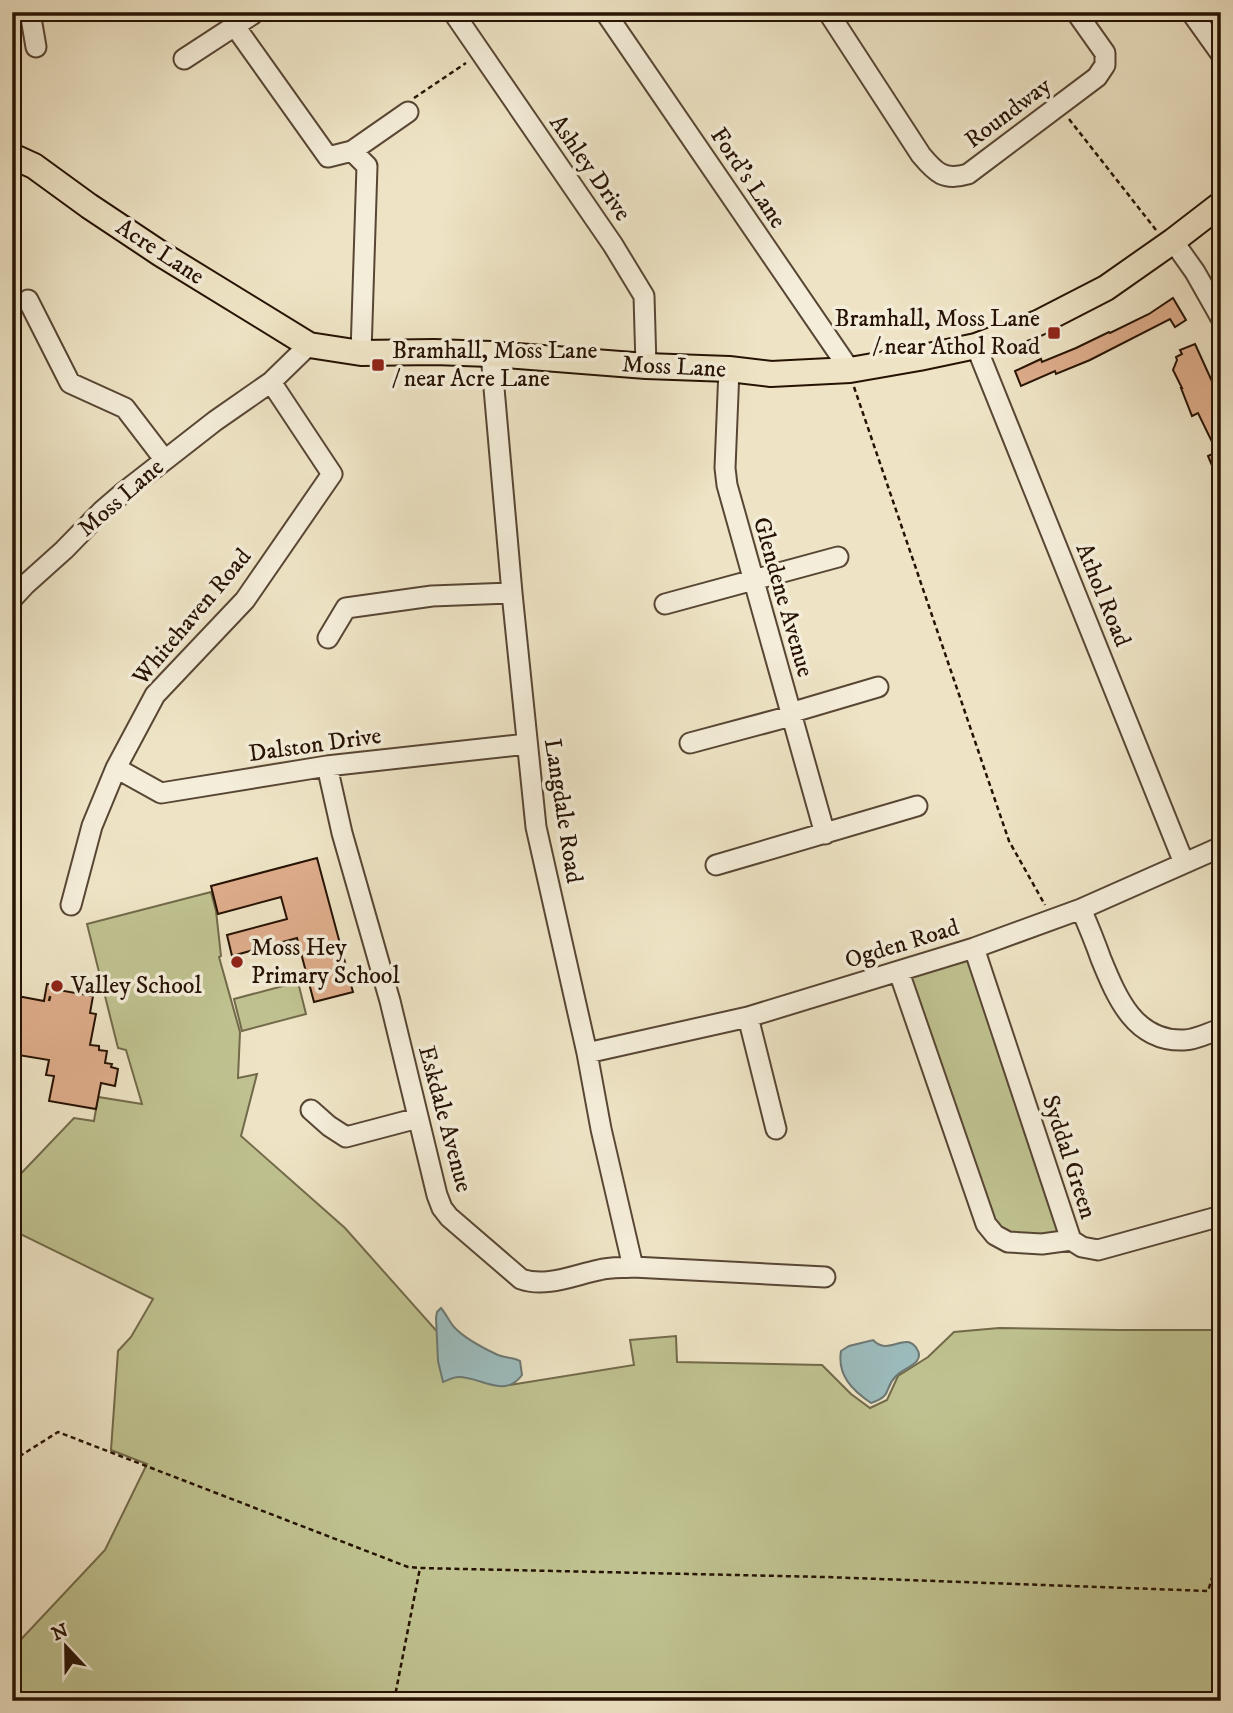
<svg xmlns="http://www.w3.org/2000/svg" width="1233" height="1713" font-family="'IM FELL DW Pica',serif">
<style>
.green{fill:#bfc290;stroke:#726a4a;stroke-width:2}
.water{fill:#9cbcbd;stroke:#6d7873;stroke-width:2}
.building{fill:#dfad8c;stroke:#261203;stroke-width:2}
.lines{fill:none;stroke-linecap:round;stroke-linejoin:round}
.minor-casing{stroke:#584634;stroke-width:23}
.major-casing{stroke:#261203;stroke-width:28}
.path{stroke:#261203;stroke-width:2.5;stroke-dasharray:5 3.5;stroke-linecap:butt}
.minor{stroke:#f4edd9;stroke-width:19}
.major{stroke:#eee4c5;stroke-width:24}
.poi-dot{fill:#8f2418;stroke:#f4edd9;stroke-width:2.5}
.labels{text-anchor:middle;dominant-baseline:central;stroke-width:7;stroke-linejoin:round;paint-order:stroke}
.street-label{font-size:24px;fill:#261203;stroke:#f4edd9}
.poi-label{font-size:24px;fill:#261203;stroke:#f4edd9;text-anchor:start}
</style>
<rect width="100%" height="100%" fill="#eee4c5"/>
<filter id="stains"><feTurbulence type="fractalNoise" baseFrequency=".00286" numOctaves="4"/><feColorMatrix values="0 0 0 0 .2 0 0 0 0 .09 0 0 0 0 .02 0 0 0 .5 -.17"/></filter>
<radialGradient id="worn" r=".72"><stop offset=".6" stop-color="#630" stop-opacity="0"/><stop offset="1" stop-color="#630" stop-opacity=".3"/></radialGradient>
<path class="green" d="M211 892 216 911 221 956 219 957 240 1032 238 1078 257 1074 241 1136 345 1228 473 1372 510 1385 634 1365 630 1340 676 1336 677 1362 822 1365 851 1394 870 1408 887 1400 898 1376 928 1357 954 1332 999 1328 1118 1330H1221V1701H12V1649L105 1550 147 1464 111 1450 118 1351 131 1337 153 1299 12 1230V1183L74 1118 94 1121 98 1097 142 1104 126 1050 118 1048 87 924Z
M974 948 1071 1240 995 1235 899 972Z
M298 982 306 1014 242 1031 234 999Z"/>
<path class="water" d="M441 1308C446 1314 449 1321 454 1327 465 1339 483 1348 498 1355 505 1358 513 1357 520 1361L522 1375C505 1399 481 1377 459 1377 453 1377 448 1380 443 1382L438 1361 436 1318 437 1312Z
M873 1340C889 1357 906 1330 917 1349 926 1363 903 1368 896 1376 883 1389 894 1395 871 1403 852 1390 837 1375 841 1351L849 1346Z"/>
<path class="building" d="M1173 298 1186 320 1175 327 1170 319 1090 360 1056 374 1055 371 1021 386 1015 371 1041 359 1042 362 1076 348 1109 332 1110 333 1149 314Z
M1195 344 1221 401V487L1208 456 1217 452 1198 413 1192 416 1181 388H1182L1173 370 1177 360 1176 357 1182 354 1180 350Z
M317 858 353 992 314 1002 297 938 232 956 227 935 287 919 281 897 218 914 211 886Z
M47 984 58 985V990L93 996 90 1013 96 1014 90 1045 99 1046V1050L107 1051 105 1063 112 1064 111 1067 118 1069 115 1086 101 1083 96 1109 49 1101 54 1076 46 1075 49 1060 12 1054V995L44 1001Z"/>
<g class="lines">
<defs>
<path id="minor" d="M30 12 36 47
M453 12 613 245 644 296 646 366
M605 12 850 370
M828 12 921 155C936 173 944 181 968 174L1097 77 1105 65V53L1076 12
M1191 12 1221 54
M234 25 328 157 352 151 367 166 361 353
M184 59 253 14
M352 151 408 112
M1173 241 1195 272 1221 318
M28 300 70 383 125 408 164 459
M976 346 1184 863
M491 354 512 593 536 827 587 1053 601 1129 633 1267
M729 369 725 468 727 485 825 834
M12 599 25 585 64 550 102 511 124 492 215 421 271 382 309 345
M665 604 838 557
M328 638 346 608 432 596 512 593
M790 713 878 687
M690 743 791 716
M327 766 342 833 390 1001 437 1195 442 1208 449 1217 521 1279C546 1288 574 1275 599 1270 610 1267 622 1268 633 1267L825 1277
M116 768 161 793 327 766 527 744
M716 865 917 806
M71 905 92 826 116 768 155 695 245 600 332 474 271 382
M1081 909C1088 925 1095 942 1101 959 1117 998 1135 1042 1184 1040 1196 1040 1210 1032 1221 1029
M899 972 986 1224 995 1235 1008 1242 1042 1244 1071 1240 974 948
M748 1017 776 1129
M587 1053 748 1017 974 948 1081 909 1221 847
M311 1110 329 1126 346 1137 418 1118
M1071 1240 1082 1247 1098 1250 1221 1216"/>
<path id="major" d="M12 156 34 166 89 206 161 254 309 345 361 353 434 352 491 354 646 366 729 369 771 374 850 370 919 358 976 346 1038 323 1106 288 1173 241 1221 204"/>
</defs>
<use href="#minor" class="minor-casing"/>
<use href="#major" class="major-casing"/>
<path class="path" d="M414 98 466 63
M1069 119 1156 230
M854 387 1009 841 1045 905
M49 1001 51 993
M12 1461 58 1432 408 1567 420 1568 825 1577 1208 1591 1221 1549
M394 1701 420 1568"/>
<use href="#minor" class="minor"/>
<use href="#major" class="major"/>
</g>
<g class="poi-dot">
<rect x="1047" y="326" width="14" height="14" rx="3.5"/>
<rect x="371" y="358" width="14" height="14" rx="3.5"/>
<circle cx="237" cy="962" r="7"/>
<circle cx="57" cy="986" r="7"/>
</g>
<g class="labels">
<g class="street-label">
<text transform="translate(1008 113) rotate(-37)">Roundway</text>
<text transform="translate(590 168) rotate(55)">Ashley Drive</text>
<text transform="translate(748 178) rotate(56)">Ford's Lane</text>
<text transform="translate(160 252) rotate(33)">Acre Lane</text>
<text transform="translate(674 367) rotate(3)">Moss Lane</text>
<text transform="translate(121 498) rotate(-41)">Moss Lane</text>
<text transform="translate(1103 595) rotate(68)">Athol Road</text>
<text transform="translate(783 597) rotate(74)">Glendene Avenue</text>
<text transform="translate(192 617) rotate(-50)">Whitehaven Road</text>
<text transform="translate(315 745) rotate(-8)">Dalston Drive</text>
<text transform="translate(563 811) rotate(81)">Langdale Road</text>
<text transform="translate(902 944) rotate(-17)">Ogden Road</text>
<text transform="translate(445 1119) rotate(75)">Eskdale Avenue</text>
<text transform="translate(1069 1157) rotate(72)">Syddal Green</text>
</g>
<g class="poi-label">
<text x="1040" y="319" text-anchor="end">Bramhall, Moss Lane<tspan x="1040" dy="28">/ near Athol Road</tspan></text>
<text x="392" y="351">Bramhall, Moss Lane<tspan x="392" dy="28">/ near Acre Lane</tspan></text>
<text x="251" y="948">Moss Hey<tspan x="251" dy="28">Primary School</tspan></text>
<text x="71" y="986">Valley School</text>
</g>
</g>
<rect width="1233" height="1713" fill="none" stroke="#eee4c5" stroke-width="42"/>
<rect x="14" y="14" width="1205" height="1685" fill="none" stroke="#261203" stroke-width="3.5"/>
<rect x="21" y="21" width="1191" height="1671" fill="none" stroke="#261203" stroke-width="2"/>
<g transform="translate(66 1647) rotate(338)" stroke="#f4edd9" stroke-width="5" paint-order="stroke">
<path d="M0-5L12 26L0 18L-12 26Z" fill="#261203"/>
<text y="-10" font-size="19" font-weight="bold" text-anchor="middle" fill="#261203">N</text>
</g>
<rect width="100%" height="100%" filter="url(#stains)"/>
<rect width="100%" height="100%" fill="url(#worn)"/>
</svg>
